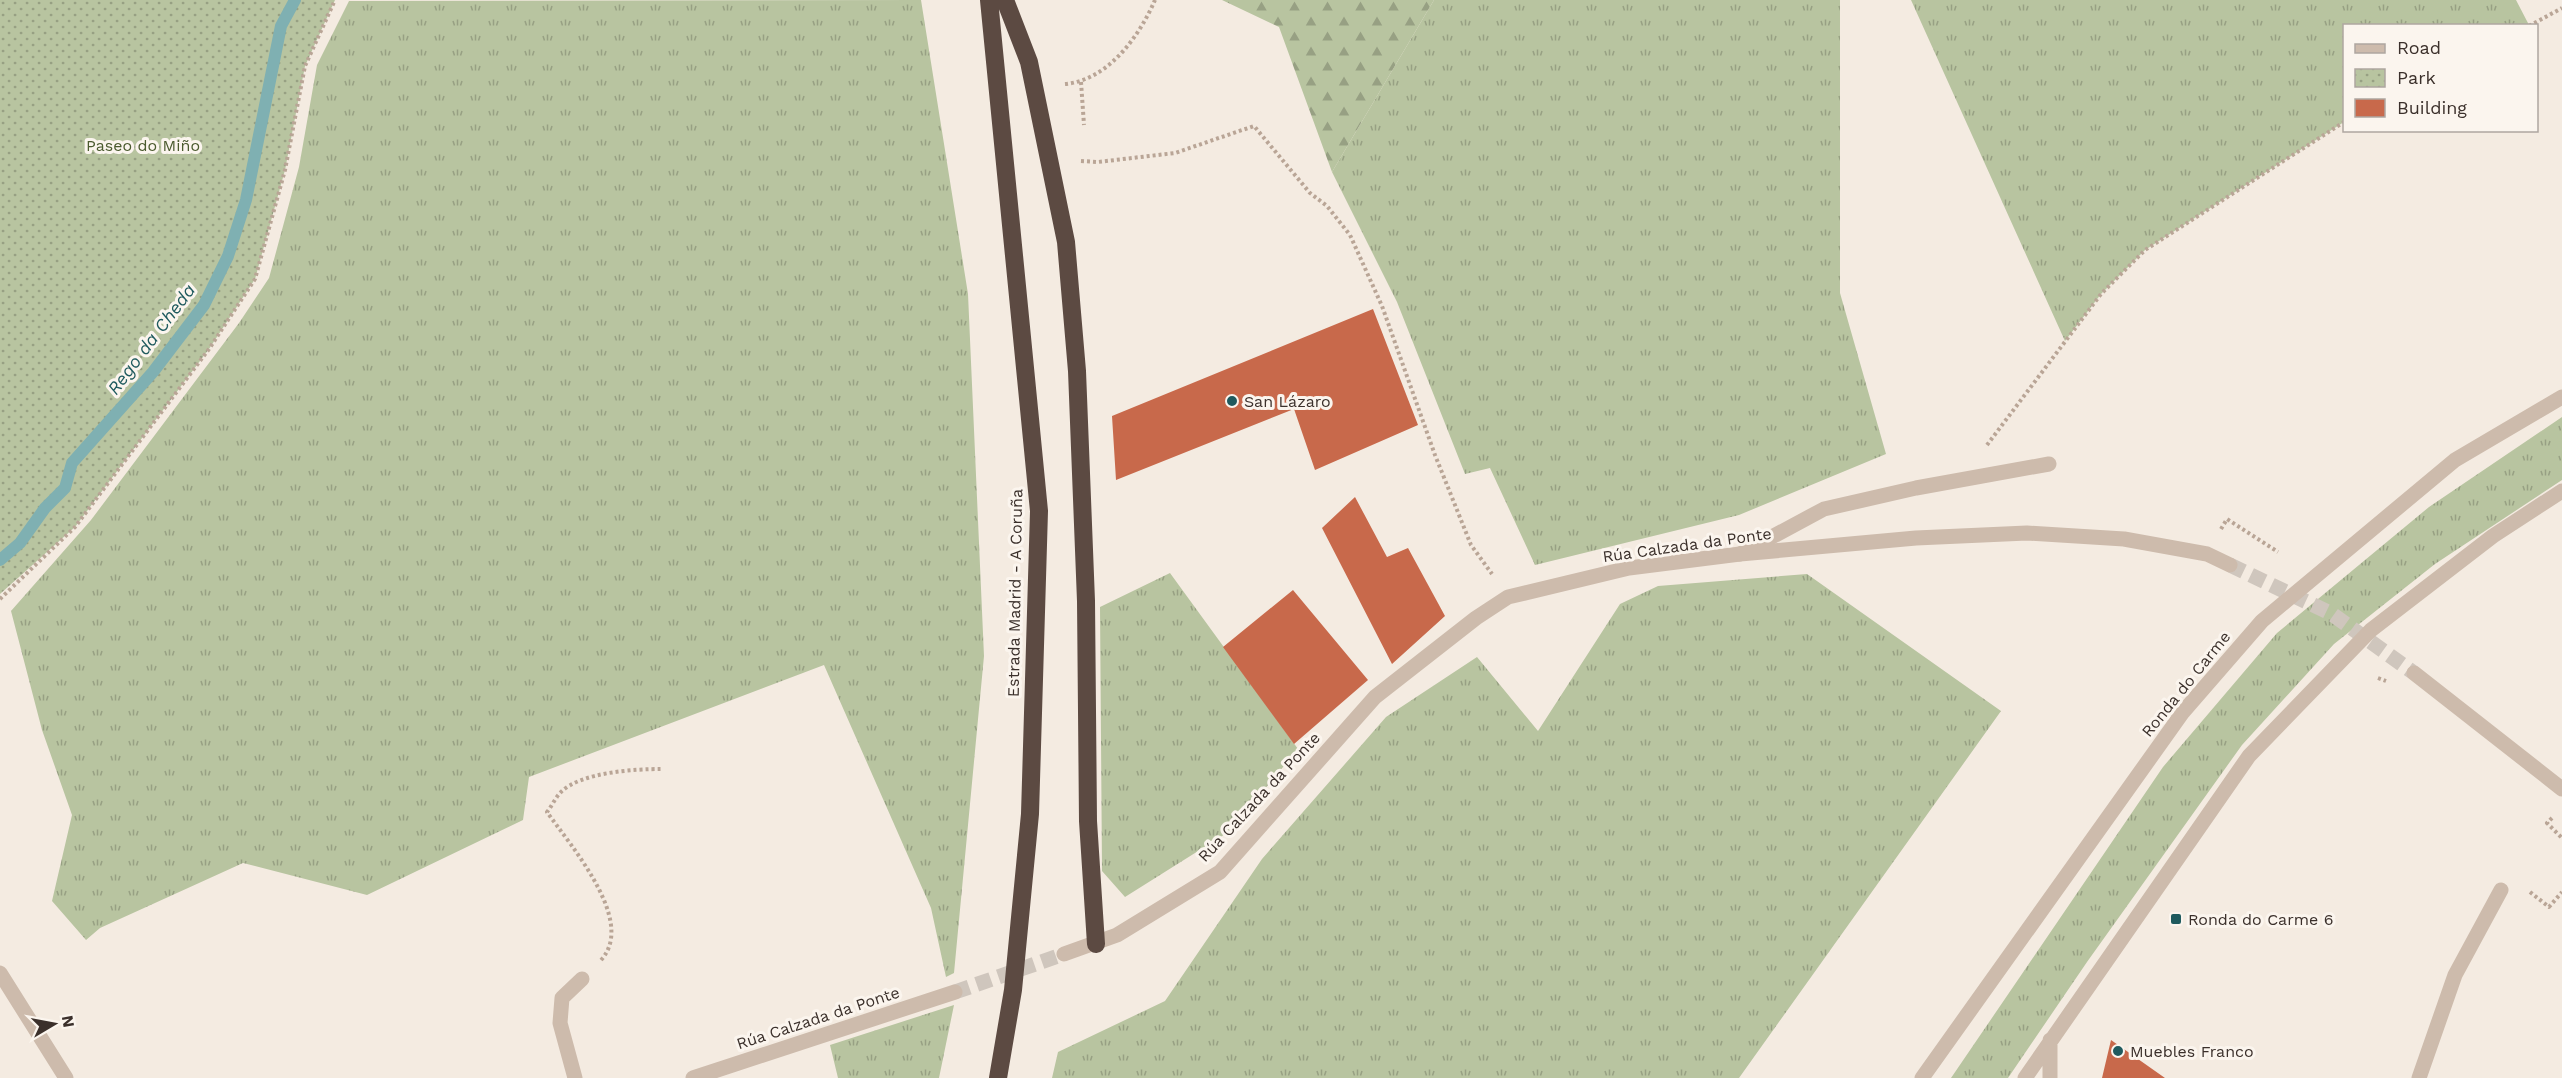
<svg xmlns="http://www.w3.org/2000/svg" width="2562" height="1078" font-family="'Work Sans',sans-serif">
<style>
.grass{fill:url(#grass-tufts)}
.forest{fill:url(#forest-firs)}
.park{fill:url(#park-dots)}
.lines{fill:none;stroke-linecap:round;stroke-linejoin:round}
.stream{stroke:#7fb0b2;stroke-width:12}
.building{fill:#c8694b}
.street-tunnel{stroke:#cfc6bd;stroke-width:15;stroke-dasharray:15 8;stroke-linecap:butt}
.path{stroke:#b9a596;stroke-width:4;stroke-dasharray:3 3;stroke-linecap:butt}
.lane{stroke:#cdbbac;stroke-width:15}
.street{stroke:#cdbbac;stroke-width:15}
.highway{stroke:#5c4a42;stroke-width:18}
.poi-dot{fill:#1f5a5e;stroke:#fbf5ee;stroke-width:2}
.labels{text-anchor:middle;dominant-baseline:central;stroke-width:6;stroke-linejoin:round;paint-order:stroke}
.park-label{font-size:16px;fill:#4a5a2e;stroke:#fbf5ee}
.poi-label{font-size:16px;fill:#3b302b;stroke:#fbf5ee;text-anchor:start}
.street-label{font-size:16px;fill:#3b302b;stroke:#fbf5ee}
.water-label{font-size:18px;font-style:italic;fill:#1f5a5e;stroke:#fbf5ee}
</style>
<defs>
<pattern id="grass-tufts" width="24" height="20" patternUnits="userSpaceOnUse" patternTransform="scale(1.5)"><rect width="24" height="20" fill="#b8c4a0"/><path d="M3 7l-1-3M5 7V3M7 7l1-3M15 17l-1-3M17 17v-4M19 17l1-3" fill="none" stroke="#97a083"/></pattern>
<pattern id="forest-firs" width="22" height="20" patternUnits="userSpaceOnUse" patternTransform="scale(1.5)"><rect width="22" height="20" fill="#b8c4a0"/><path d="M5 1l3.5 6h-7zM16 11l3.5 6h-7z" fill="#97a083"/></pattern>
<pattern id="park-dots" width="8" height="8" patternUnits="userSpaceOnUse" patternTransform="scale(1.5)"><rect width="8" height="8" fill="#b8c4a0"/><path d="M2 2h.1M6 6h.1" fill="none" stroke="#97a083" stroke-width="1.8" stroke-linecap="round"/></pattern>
</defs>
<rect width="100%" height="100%" fill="#f4ebe1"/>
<path class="grass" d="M921 0 968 294 984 656 954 973 946 977 931 908 824 665 529 777 523 820 367 895 243 863 100 928 86 940 52 901 72 815 42 730 11 611 91 520 239 323 269 278 299 167 317 65 349 1Z
M1434 0H1840V293L1886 454 1739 515 1535 565 1490 468 1465 474 1397 302 1332 172Z
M1911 0H2516L2529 25 2344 26V122L2145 250 2101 294 2065 341Z
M2562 417V480L2435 564 2334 644 2242 745 2087 962 2008 1078H1951L2163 767 2277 633 2429 507Z
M1170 573 1298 749 1230 831 1125 897 1102 871 1100 607Z
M1807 574 2001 711 1739 1078H1052L1058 1052 1165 1001 1262 859 1386 717 1477 657 1538 731 1620 604 1658 586Z
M954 1005 939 1078H838L830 1045Z"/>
<path class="forest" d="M1222 0H1434L1332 172 1279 27Z"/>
<path class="park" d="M0 0H335L305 66 285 170 255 279 209 349 75 527 0 594Z"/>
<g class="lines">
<path class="stream" d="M0 560 20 543 45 508 65 488 72 463 153 372 204 305 228 256 246 200 281 26 295 0"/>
</g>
<path class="building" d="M1373 309 1418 425 1315 470 1294 409 1116 480 1112 416Z
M1355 497 1387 557 1408 548 1445 616 1392 664 1322 528Z
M1293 590 1368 680 1294 744 1223 647Z
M2111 1040 2165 1078H2102Z"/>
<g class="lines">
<path class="street-tunnel" d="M2230 565 2332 614 2414 673
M955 992 1064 954"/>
<path class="path" d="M2529 26 2562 8
M1081 82 1084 125
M1065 84C1108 80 1139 37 1155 0
M1081 161 1098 162 1175 153 1254 126 1310 193 1327 206 1350 235 1382 306 1435 455 1471 545 1492 574
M1987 445 2101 294 2145 250 2344 122
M2221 529 2227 519 2278 552
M0 599 75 527 209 349 255 279 285 170 305 66 335 0
M2378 678 2386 681
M2552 818 2547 823 2562 838
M2530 892 2549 907 2562 892
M601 960C637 921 570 845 547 812 552 806 555 798 561 792 581 772 635 769 662 769"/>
<path class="lane" d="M1740 554 1824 509 1916 488 2049 464
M0 973 66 1078
M575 1078 560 1023 562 998 582 979"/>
<path class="street" d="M2414 673 2562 789
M1064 954 1117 935 1220 872 1375 697 1476 618 1508 597 1629 568 1740 554 1916 538 2027 533 2124 539 2207 554 2230 565
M2050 1040V1078
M693 1078 955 992
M1922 1078 2183 712 2262 621 2455 460 2562 397
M2025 1078 2249 756 2371 630 2493 536 2562 491
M2419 1078 2455 975 2501 890"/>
<path class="highway" d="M989 0 1039 511 1030 814 1013 990 998 1078
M1005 0 1029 62 1066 242 1077 371 1086 601 1088 821 1096 944"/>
</g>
<g class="poi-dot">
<circle cx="1232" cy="401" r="6"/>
<rect x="2170" y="913" width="12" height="12" rx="3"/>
<circle cx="2118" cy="1051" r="6"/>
</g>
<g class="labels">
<g class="park-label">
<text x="143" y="145">Paseo do Miño</text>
</g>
<g class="poi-label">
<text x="1244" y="401">San Lázaro</text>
<text x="2188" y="919">Ronda do Carme 6</text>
<text x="2130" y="1051">Muebles Franco</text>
</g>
<g class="street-label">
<text transform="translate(1687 545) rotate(-8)">Rúa Calzada da Ponte</text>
<text transform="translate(1015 593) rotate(-89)">Estrada Madrid - A Coruña</text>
<text transform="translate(2186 684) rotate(-51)">Ronda do Carme</text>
<text transform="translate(1259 797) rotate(-47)">Rúa Calzada da Ponte</text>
<text transform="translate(818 1018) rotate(-18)">Rúa Calzada da Ponte</text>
</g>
<g class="water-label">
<text transform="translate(151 339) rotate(-53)">Rego da Cheda</text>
</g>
</g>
<rect x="2343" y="24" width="195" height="108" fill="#fbf5ee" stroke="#aea6a0" stroke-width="1.5"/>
<rect x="2355" y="44" width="30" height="9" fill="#cdbbac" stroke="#aea6a0" stroke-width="1.5"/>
<text x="2397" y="54" font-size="18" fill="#3b302b">Road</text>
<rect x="2355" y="69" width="30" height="18" fill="url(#park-dots)" stroke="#aea6a0" stroke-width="1.5"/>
<text x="2397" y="84" font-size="18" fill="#3b302b">Park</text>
<rect x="2355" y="99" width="30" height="18" fill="#c8694b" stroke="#aea6a0" stroke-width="1.5"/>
<text x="2397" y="114" font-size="18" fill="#3b302b">Building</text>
<g transform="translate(54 1024) rotate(80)" stroke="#fbf5ee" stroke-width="4.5" paint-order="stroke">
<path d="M0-4.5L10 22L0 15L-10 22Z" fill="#3b302b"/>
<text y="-9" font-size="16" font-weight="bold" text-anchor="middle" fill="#3b302b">N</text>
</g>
</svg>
